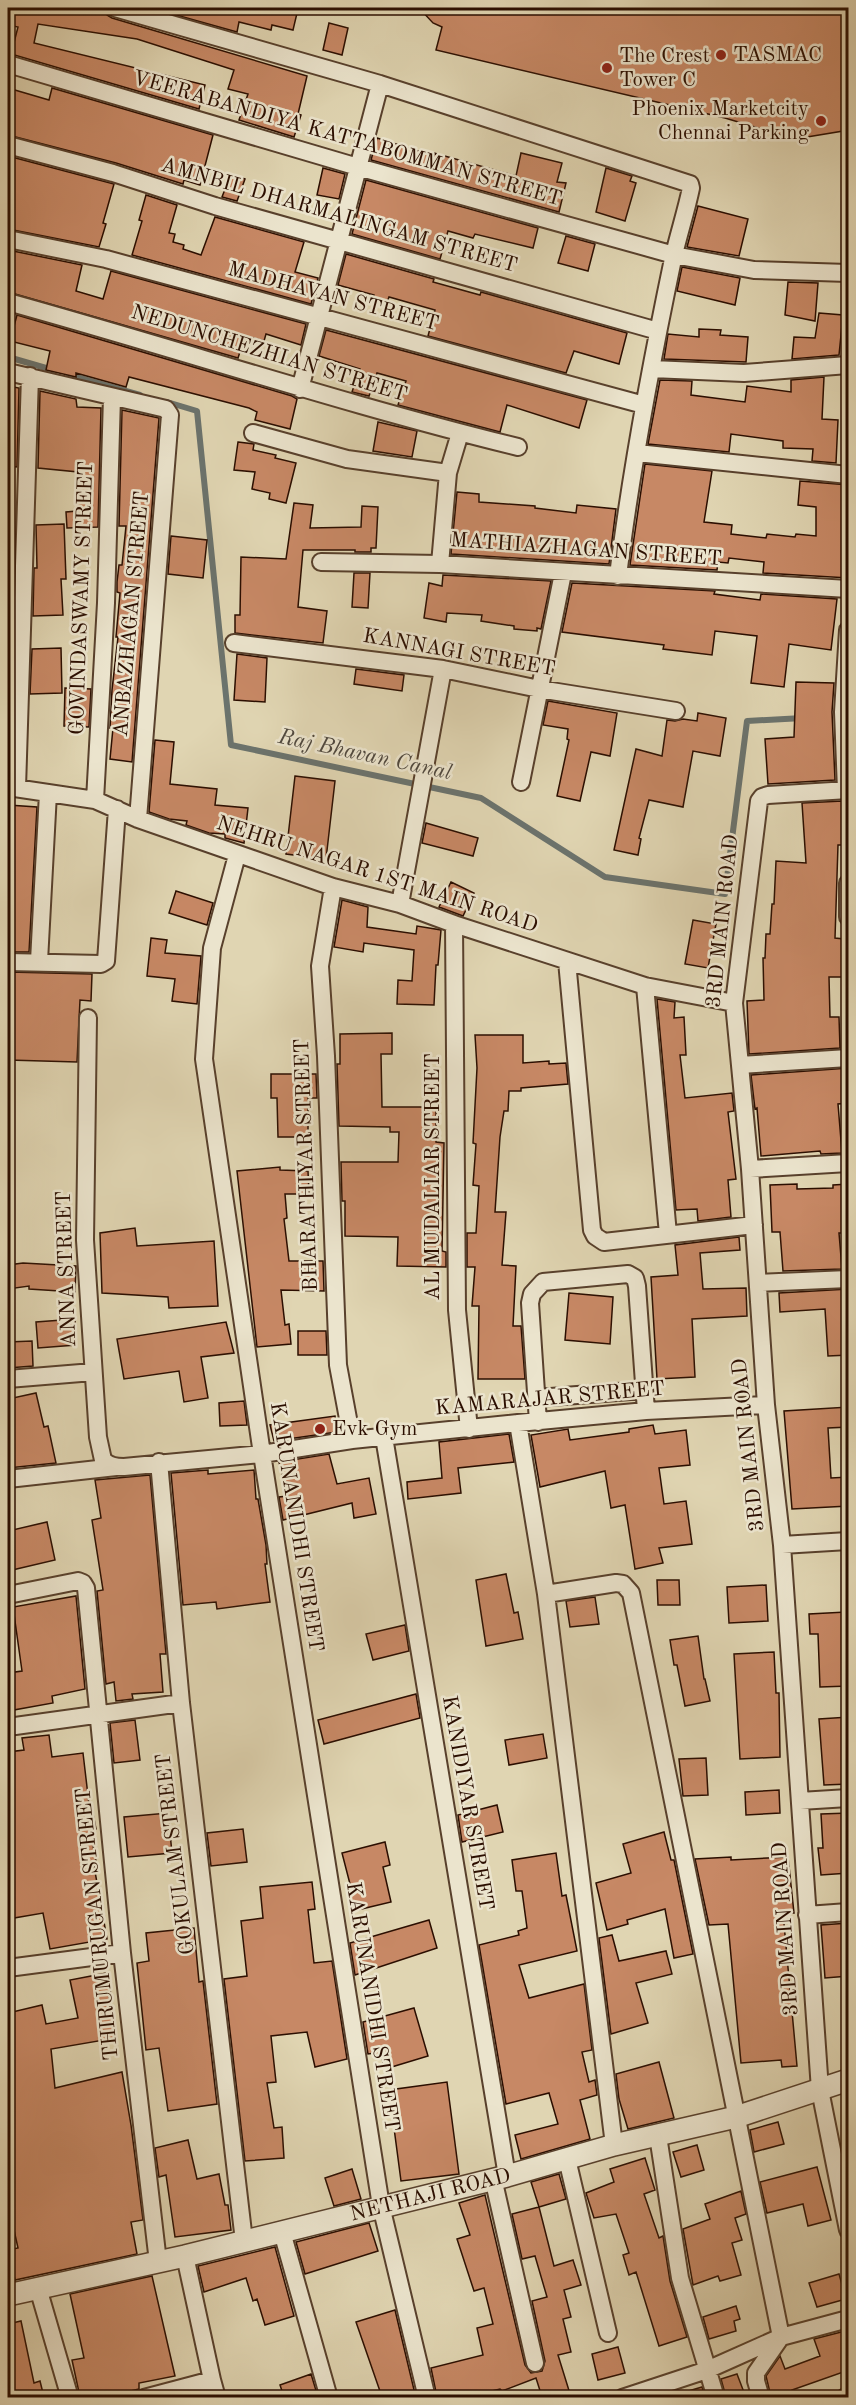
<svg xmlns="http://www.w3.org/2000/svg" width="856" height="2405" font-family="'Old Standard TT',serif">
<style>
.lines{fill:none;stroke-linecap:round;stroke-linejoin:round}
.stream{stroke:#6b736d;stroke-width:6}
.building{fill:#c78865;stroke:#2b0e00;stroke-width:1.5}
.minor-casing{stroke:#58402c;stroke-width:20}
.tertiary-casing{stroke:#58402c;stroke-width:24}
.minor{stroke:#ebe4cd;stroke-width:16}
.tertiary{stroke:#ebe4cd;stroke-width:21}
.poi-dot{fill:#8f2418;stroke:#ebe4cd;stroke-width:2}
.labels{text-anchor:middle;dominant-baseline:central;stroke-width:5;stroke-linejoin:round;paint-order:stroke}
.poi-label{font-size:21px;fill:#2b0e00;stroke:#ebe4cd;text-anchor:start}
.street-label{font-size:21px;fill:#2b0e00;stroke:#ebe4cd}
.water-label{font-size:22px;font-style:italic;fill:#50493f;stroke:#ebe4cd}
</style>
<rect width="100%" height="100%" fill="#e0d5b2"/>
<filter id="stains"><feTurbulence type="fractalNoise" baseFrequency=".00333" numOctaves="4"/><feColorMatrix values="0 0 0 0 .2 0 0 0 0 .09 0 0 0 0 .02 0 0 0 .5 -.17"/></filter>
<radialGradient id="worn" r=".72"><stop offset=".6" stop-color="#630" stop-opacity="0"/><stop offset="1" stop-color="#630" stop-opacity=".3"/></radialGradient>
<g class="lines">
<path class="stream" d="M8 357 53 370
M69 375 140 395
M167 402 197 411 231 745 481 798 605 877 725 894 747 721 803 718"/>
</g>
<path class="building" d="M8 8H105L107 15 112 18 307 76 298 114 301 115 294 137 239 120 248 94 228 89 234 70 137 39 38 24 34 43 205 85 199 109 11 54 18 27 8 25Z
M151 8H290L298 9 293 30 272 25 271 30 239 22 237 32Z
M419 8H849V130L795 139 725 118 436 50 442 27 433 23Z
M329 23 348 28 342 55 323 50Z
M8 88 49 100 52 88 213 135 200 185 184 180 183 184 116 163 8 135Z
M377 138 434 156V153L516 176 521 153 562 163 557 182 566 183 559 212 371 160Z
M8 156 114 184 103 223 106 224 99 247 8 229Z
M323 168 345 174 339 199 317 195Z
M606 168 632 176 630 181 636 183 625 221 596 212Z
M231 174 245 179 237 201 222 197Z
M366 180 538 228 533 248 475 234 473 238 448 231 440 259 352 234Z
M146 195 177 205 169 233 175 234 173 242 184 245 183 249 201 255 215 217 304 242 295 272 318 278 311 304 132 255 142 221 139 220Z
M698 206 748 219 739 256 687 247Z
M566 236 595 244 588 271 558 263Z
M8 250 82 265 76 291 103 299 111 271 306 324 301 345 266 334 264 341 245 336 238 358 8 292Z
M346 254 434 279 433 282 480 295 481 292 627 333 619 364 574 351 566 373 428 336 435 310 389 297 386 305 372 301 374 295 338 285Z
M682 267 740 278 735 305 677 291Z
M788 282 818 283 815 321 785 315Z
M819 313 843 315 839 355 792 359 794 337 815 338Z
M17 315 292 396 297 399 290 429 255 420 257 412 249 408 129 377 126 387 76 373V377L46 370 50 351 10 341Z
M699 329 721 330 720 335 748 337 746 362 664 359 668 334 699 337Z
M326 330 587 400 579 428 507 405 500 432 398 405 406 381 377 373 369 396 352 392 360 369 319 356Z
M824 377 822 419 838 420 836 463 812 461 813 449 783 448V441L731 434 729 452 648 444 660 380 692 381 691 395 745 402 747 386 791 392V380Z
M8 386 19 388 17 467 8 466Z
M40 391 76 399 77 407 101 408 98 527 67 528 66 512 77 511 78 472 38 468Z
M122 410 159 418 132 762 110 759 113 728H110L112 690 118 637H116L120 593 117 592V582L119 565H122L126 526H119Z
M378 422 417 431 412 457 373 451Z
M238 442 254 444 253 450 276 455 275 458 296 463 286 503 269 499 270 493 252 489 255 472 234 470Z
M645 464 712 471 704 522 732 525 731 534 766 538 767 534 795 537 796 534 816 536V507L798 505 800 481 849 485V578L763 573 764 562 729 558 728 563 718 562 717 570 630 565Z
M457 492 479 494V502L535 506V508L576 513 577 505 616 509 609 564 451 554Z
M294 503 313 505 310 528 361 527 362 506 378 507 376 548H371V552H355V550H303L298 607 327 611 323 643 235 633V615H240L241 557 286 559Z
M64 524 66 579H61L63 615 33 616 34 568H37L36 525Z
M171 536 207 540 203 578 168 574Z
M8 564 14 565 12 603H8Z
M354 573H370L368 608 352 607Z
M443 575 551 581 541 629 537 628V631L514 629V626L481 621 482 615 447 613 446 622 424 618 429 583 442 586Z
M572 583 715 591 714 594 760 600 761 594 837 599 831 650 789 644 784 687 751 683 757 636 715 631 712 655 663 649 664 645 562 632Z
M61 648 62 693 30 694 32 649Z
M237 654 267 658 265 702 234 700Z
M356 669 404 675 402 691 354 684Z
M796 682 834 683 832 712 835 780 768 784 765 739 794 737Z
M65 688 91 689 89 727 64 726Z
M548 701 617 713 610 756 591 752 580 801 557 796 569 740 567 739 568 729 543 725Z
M698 713 726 718 720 756 693 751 683 807 649 800 639 838 641 839 638 855 614 850 636 749 662 756 667 720 675 721 683 719 697 721Z
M155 740 174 742 170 784 217 789 215 805 248 808 244 843 225 838V834L209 833 186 825 187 821 169 819 149 812Z
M295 776 335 781 326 859 286 854Z
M843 801V805H849V845H838L835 938 844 939 842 977H829L830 1017H839L840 1048 749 1054 747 1001 764 1000 763 958H765L766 934H770L772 904H774L776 861 806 863 802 803Z
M8 805 37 807 29 952H8Z
M426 823 478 838 473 856 422 843Z
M451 882 474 893 463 916 439 907Z
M176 891 213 903 207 925 169 913Z
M342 900 368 907 367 927 416 934 417 926 441 930 438 965H436L434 1005 397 1004 398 980 412 981 414 950 364 943 363 952 334 947Z
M693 920 716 924 708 968 685 964Z
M151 938 167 940 165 953 201 956 197 1004 172 1001 175 979 147 976Z
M8 972 92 974 91 1001 80 1000 77 1062 8 1060Z
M657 999 675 1002 674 1018 684 1017 686 1055H680L685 1098 732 1093 734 1111 728 1112 736 1179 728 1180 731 1217 698 1221 697 1209 676 1210Z
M392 1033V1054H381L382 1107H436V1142L444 1143 442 1251 446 1252V1267L397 1266 398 1237 345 1236V1201H342L341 1162H398L399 1132H390V1127L339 1126 337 1064H340V1034Z
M475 1035H523V1063L549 1061V1064L566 1063 568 1084 521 1088V1091H509L508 1111H504L500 1137 495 1212H506L502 1265 516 1266 513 1326H521L525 1379H478L479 1306H472L475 1267H467V1233H476L479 1186 473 1185 476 1144 473 1143 477 1068Z
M849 1068V1103L838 1104 842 1153 821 1154 820 1151 761 1156 757 1108 755 1109 751 1075Z
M271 1074H316L317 1098H308V1137H278L277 1098H271Z
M280 1167V1170L308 1171 309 1194H285L287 1218 284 1219 289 1261H323L324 1291 281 1290 285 1325 289 1324 291 1344 257 1347 237 1171Z
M797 1184V1189L833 1188V1185L849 1184V1233H839L842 1269 783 1271 780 1232H772L770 1185Z
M135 1228 137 1246 214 1241 218 1306 169 1308 168 1297 102 1293 100 1233Z
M739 1237 740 1250 700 1253 703 1289 746 1288 747 1316 692 1319 695 1377 657 1379 651 1277 678 1275 675 1245Z
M23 1263 76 1266 75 1292 29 1289V1286L8 1289V1265Z
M849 1289V1355L828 1356 825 1309 780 1312 779 1293Z
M569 1293 613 1297 610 1344 565 1340Z
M75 1319 76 1345 38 1348 36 1322Z
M226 1322 234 1353 201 1357 208 1398 184 1402 179 1371 124 1379 117 1339Z
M298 1331H326L327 1355H298Z
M32 1341 33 1366 8 1368V1342Z
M36 1393 44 1427 48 1426 56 1463 8 1468V1399Z
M244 1401 247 1425 220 1426 219 1403Z
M849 1407V1427L828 1428 831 1478 849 1477V1506L792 1509 784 1411Z
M335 1416 337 1432 274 1441 270 1425Z
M653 1425 655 1434 686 1430 690 1465 659 1468 664 1504 686 1501 692 1544 659 1548 663 1563 635 1569 625 1505 611 1508 605 1471 540 1487 531 1435 568 1429 570 1440 629 1432V1429Z
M509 1434 514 1462 458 1468 461 1493 408 1499 407 1482 442 1478 439 1442Z
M329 1454 337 1484 369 1478 376 1514 354 1518 352 1503 283 1520 279 1497 288 1496 279 1462Z
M208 1470V1474L254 1470 256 1499H258L266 1545 267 1564H265L270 1602 217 1609 216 1602 183 1605 171 1473Z
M150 1475 166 1654H160L163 1692 132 1694 133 1699 116 1701 114 1682 106 1684 97 1591 103 1590 92 1520 101 1518 95 1480Z
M47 1522 55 1560 8 1571V1531Z
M506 1574 514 1613 518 1612 523 1639 486 1646 476 1580Z
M657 1580H679L680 1605H658Z
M766 1585 768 1621 729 1623 727 1587Z
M76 1596 85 1689 52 1696 53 1703 8 1711V1673L22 1671 13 1607Z
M595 1597 599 1624 570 1627 566 1601Z
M846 1612 849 1686 820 1687 818 1634H810L809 1614Z
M405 1625 409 1651 373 1660 366 1634Z
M698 1636 704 1679H705L710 1701 685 1706 677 1665H674L670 1640Z
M774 1652 776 1693H779L780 1757 740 1759 734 1654Z
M416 1694 420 1718 324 1744 318 1720Z
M849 1717V1784L824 1785 819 1719Z
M135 1720 140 1760 114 1763 110 1723Z
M543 1734 547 1758 509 1765 505 1740Z
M49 1735 52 1757 83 1753 89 1804 91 1803 96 1829 90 1830 97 1866H94L107 1939 50 1949 43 1913 8 1919V1752L24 1750 22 1738Z
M706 1758 708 1795 683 1796 679 1759Z
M779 1790 780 1813 746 1815 745 1792Z
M497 1805 503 1832 462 1842 458 1815Z
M168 1813 172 1853 128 1857 124 1817Z
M849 1813V1873L821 1875 818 1848H823L821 1814Z
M243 1829 247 1862 211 1866 207 1833Z
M664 1832 671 1860H674L693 1954 674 1958 665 1909 627 1920 628 1924 607 1930 596 1883 631 1873 623 1844Z
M385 1842 390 1865 383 1867 391 1902 353 1911 346 1884H350L342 1853Z
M556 1853 562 1896 566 1895 577 1951 519 1965 529 1998 584 1984 592 2050 582 2052 589 2082 595 2080 597 2095 580 2100 590 2139 521 2159 515 2135 558 2124 549 2093 506 2104 479 1945 519 1935 518 1931 527 1928 522 1891H516L512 1860Z
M731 1857V1860L788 1857 794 1913H783L797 2066 782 2067 781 2060 741 2063 728 1924 709 1925 695 1859Z
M312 1882 315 1909 308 1910 314 1963 332 1961 347 2059 315 2067 307 2032 271 2036 276 2082 267 2083 274 2128 282 2127 284 2158 245 2161 224 1979 247 1976 241 1921 263 1918 260 1887Z
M429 1920 437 1948 355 1975 350 1943Z
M849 1923V1976L825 1978 821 1925Z
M194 1928 199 1982 203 1981 217 2104 168 2111 159 2048 146 2050 137 1963 149 1961 146 1933Z
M612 1935 619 1961 666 1951 672 1974 636 1983 648 2023 611 2034 599 1938Z
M107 1973 111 1995H109L116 2038 51 2049 55 2088 122 2072 131 2125 143 2220 131 2222 137 2254 15 2280 8 2250 18 2248 10 2212 14 2211 8 2182V2013L42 2005 46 2024 78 2018 70 1980Z
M414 2008 428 2056 385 2069 381 2055 376 2056 375 2053 368 2054 363 2022Z
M659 2062 674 2118 628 2129 619 2099 616 2074Z
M447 2082 459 2174 401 2181 389 2090Z
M778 2122 784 2144 754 2152 750 2130Z
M188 2140 197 2179 219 2174 225 2205H228L231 2230 175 2237 166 2175 159 2177 155 2148Z
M697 2145 704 2170 681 2177 673 2152Z
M645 2158 655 2190 644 2194 659 2238 663 2236 670 2281 687 2337 659 2346 636 2272 629 2275 623 2255 629 2253 616 2214 594 2218 586 2193 614 2182 610 2169Z
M817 2167 831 2220 808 2226 803 2204 767 2213 760 2182Z
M352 2169 361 2199 334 2206 325 2178Z
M559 2174 566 2199 539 2207 531 2182Z
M741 2191 746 2214 735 2218 742 2240 732 2243 741 2275 720 2281 718 2276 693 2285 683 2229 710 2219 705 2204Z
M485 2195 525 2365 531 2373 542 2371 545 2361 532 2301 547 2297 535 2256 522 2259 512 2214 539 2207 554 2266 573 2260 581 2285 564 2290 571 2317 563 2319 571 2352 558 2355 571 2397H542L536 2378 502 2391 500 2389 466 2397H437L431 2368 483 2355 477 2328 493 2324 484 2288 474 2291 457 2239 470 2235 459 2203Z
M369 2223 378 2251 305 2274 296 2242Z
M275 2247 294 2316 265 2325 257 2299 253 2301 246 2278 204 2292 198 2266Z
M839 2274 846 2299 817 2307 809 2283Z
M152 2276 175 2376 139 2383V2389L110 2396 111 2397H80L72 2360 84 2358 70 2294Z
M736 2306 740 2319 734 2321 736 2331 709 2339 703 2317Z
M395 2310 415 2394 403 2397H382L356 2322Z
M21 2321 34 2383 40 2381 44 2397H8V2324Z
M849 2330V2370L792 2390 793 2394 783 2397H771L766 2376 780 2356 785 2369 820 2356 814 2339Z
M618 2347 625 2373 598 2380 592 2354Z
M311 2374 318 2397H284L280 2385Z
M737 2374 745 2395 748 2391 750 2397H726L721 2379Z
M702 2387 705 2397H678V2394Z"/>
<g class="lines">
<defs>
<path id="minor" d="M115 8 380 84 690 184 691 188C686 212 678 236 673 259 651 364 631 470 618 576
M8 64 358 167 674 255 754 270 848 273
M8 145 113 173 215 206 658 331
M8 239 106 259 644 405
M8 302C178 349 346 405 518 447
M652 369 744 373 848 365
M8 372 166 409 170 415 138 819
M300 389 380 84
M253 433 347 459 448 473
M637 453 848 475
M321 562 440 564 848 589
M440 564 448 473 460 433
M234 643 443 669 539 689 676 711
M521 782 563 573
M8 787 95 800 138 819 333 887 400 904 454 924 645 986 734 1003
M17 788 30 376
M846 790 843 712 848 630
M848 790 768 795 762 797 759 801 734 1003 750 1169 766 1405 782 1545 820 2090 848 2230
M95 800 106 603 112 397
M237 855 212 948 204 1059 262 1454 381 2206 427 2398
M848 883V917
M333 887 320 966 326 1056 338 1365 352 1440
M400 904 443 669
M454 924 457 1310 469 1429
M39 961 48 793
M567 961 592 1230 595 1236 604 1242 754 1225
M8 962 101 964 106 961 117 809
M645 986 668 1234
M88 1018 85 1240 98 1437 103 1460C110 1466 115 1467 124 1467L262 1454 352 1440 518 1423 646 1411 766 1405
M740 1065 848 1058
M750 1169 848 1163
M758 1283 848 1279
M8 1379 93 1372
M537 1398 644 1390
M538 1422 530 1303 532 1294 543 1282 628 1274 635 1278 637 1286 646 1411
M518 1423 546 1594 614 2145
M384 1437 507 2176
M159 1462 181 1703 244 2241
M8 1479 116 1467
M782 1545 848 1541
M546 1594 616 1583 623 1584 631 1593 781 2337 756 2373V2381L761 2398
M8 1595 78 1581 83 1583 86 1588 122 1953 158 2262
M8 1727 181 1703
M800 1801 848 1798
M807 1915 848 1912
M8 1968 122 1953
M658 2136 680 2278 716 2398
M567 2159 608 2333
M493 2178 535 2363
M282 2232 329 2398
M185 2256 212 2380
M38 2288 70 2398
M144 2398 212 2380 217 2398
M622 2398 707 2370 781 2337 848 2319
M844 2398 848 2396"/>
<g id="tertiary">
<path id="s1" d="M8 2295 185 2256 507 2176 614 2145 736 2117 848 2080"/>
</g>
</defs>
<use href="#minor" class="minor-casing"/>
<use href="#tertiary" class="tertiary-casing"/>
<use href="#minor" class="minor"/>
<use href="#tertiary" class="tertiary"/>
</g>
<g class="poi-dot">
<circle cx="721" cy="55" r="6"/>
<circle cx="607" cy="68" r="6"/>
<circle cx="821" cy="121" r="6"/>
<circle cx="320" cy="1429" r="6"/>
</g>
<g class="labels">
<g class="poi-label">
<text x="733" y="55">TASMAC</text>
<text x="619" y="56">The Crest<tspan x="619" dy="24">Tower C</tspan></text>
<text x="809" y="109" text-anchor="end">Phoenix Marketcity<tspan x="809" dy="24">Chennai Parking</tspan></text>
<text x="332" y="1429">Evk Gym</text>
</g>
<g class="street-label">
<text transform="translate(347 139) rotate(16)">VEERABANDIYA KATTABOMMAN STREET</text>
<text transform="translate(339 216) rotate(16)">AMNBIL DHARMALINGAM STREET</text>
<text transform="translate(333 297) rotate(15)">MADHAVAN STREET</text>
<text transform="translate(269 354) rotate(17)">NEDUNCHEZHIAN STREET</text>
<text transform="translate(586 550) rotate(4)">MATHIAZHAGAN STREET</text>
<text transform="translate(82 598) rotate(-88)">GOVINDASWAMY STREET</text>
<text transform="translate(132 614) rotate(-85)">ANBAZHAGAN STREET</text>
<text transform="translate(459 653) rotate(10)">KANNAGI STREET</text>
<text transform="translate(377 875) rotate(18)">NEHRU NAGAR 1ST MAIN ROAD</text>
<text transform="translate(723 921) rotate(-84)">3RD MAIN ROAD</text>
<text transform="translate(307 1165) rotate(-92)">BHARATHIYAR STREET</text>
<text transform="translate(433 1177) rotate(-90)">AL MUDALIAR STREET</text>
<text transform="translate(67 1269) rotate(-92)">ANNA STREET</text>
<text transform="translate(550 1399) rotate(-5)">KAMARAJAR STREET</text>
<text transform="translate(749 1445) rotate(-96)">3RD MAIN ROAD</text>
<text transform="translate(296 1527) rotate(81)">KARUNANIDHI STREET</text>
<text transform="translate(467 1803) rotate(80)">KANIDIYAR STREET</text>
<text transform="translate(176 1854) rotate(-97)">GOKULAM STREET</text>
<text transform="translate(98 1924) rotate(-96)">THIRUMURUGAN STREET</text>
<text transform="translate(786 1929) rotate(-94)">3RD MAIN ROAD</text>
<text transform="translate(372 2007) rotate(81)">KARUNANIDHI STREET</text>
<text stroke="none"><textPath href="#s1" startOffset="434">NETHAJI ROAD</textPath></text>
</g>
<g class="water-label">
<text transform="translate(365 755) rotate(12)">Raj Bhavan Canal</text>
</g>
</g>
<rect width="856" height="2405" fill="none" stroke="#e0d5b2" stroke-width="30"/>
<rect x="9" y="9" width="838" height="2387" fill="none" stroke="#2b0e00" stroke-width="3"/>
<rect x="15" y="15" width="826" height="2375" fill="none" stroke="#2b0e00" stroke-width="1.5"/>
<rect width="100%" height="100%" filter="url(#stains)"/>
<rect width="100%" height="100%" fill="url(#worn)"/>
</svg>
